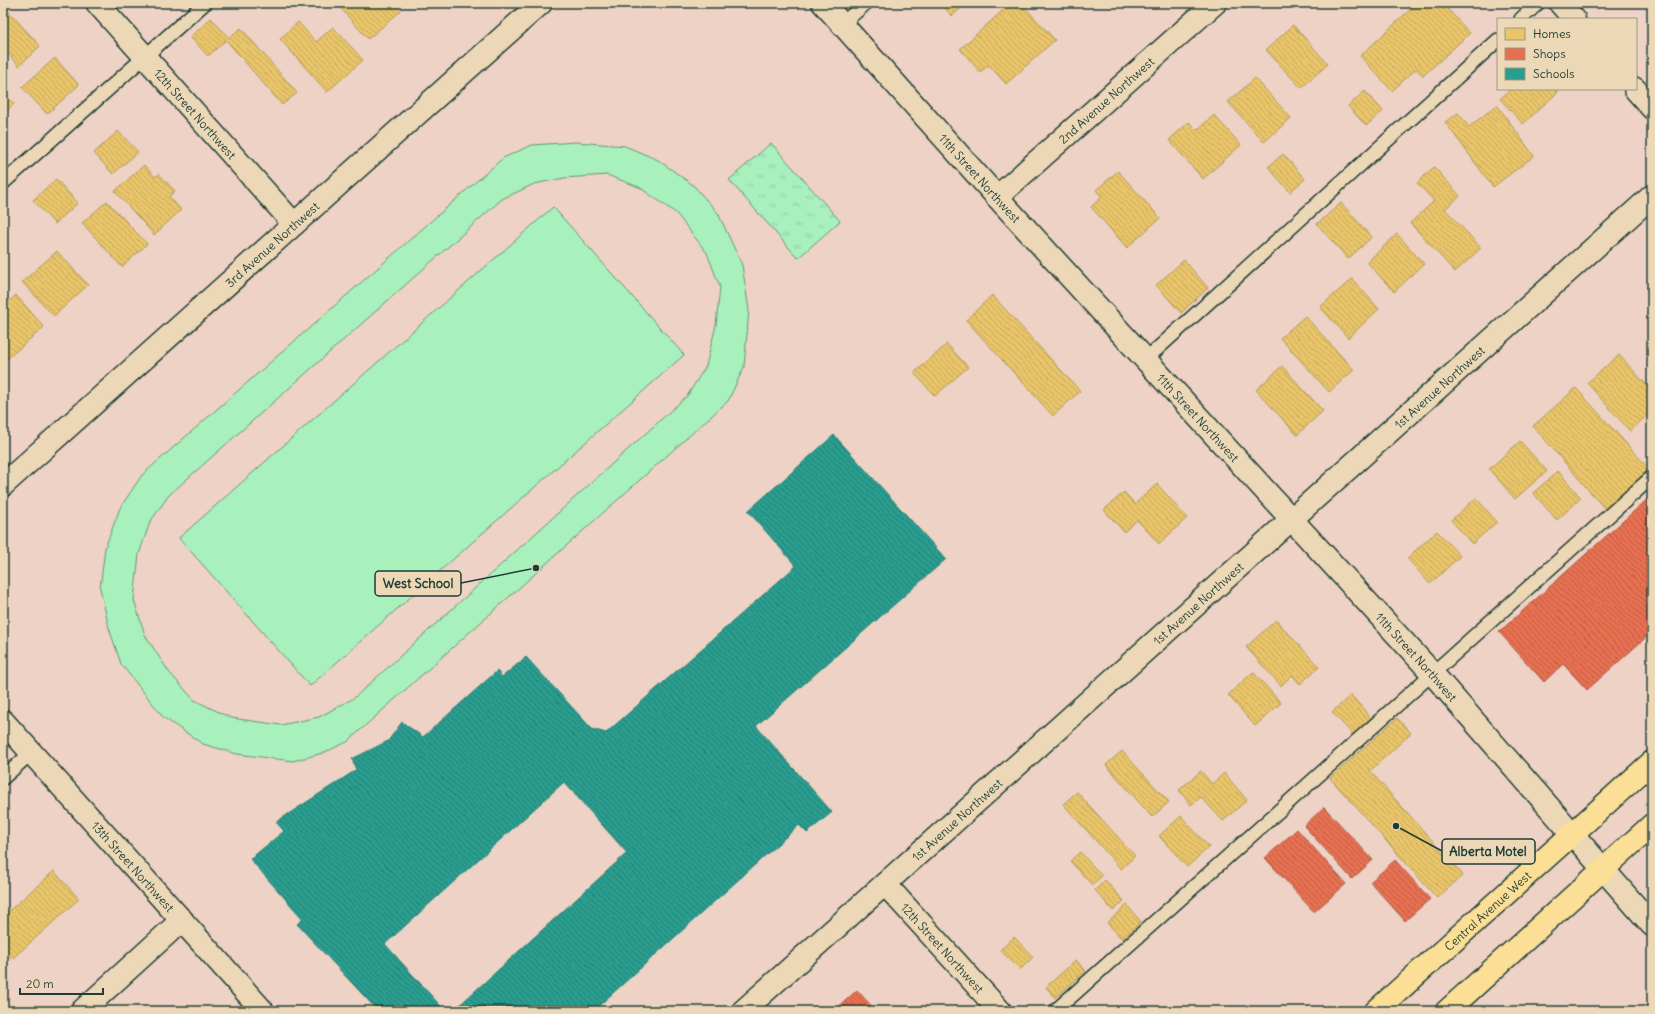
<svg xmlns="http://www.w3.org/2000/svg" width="1655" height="1014" font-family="Delius,sans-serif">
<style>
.grass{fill:#a8f0bc;stroke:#649678;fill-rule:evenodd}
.park{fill:url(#park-tufts);stroke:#649678}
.homes{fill:url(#homes-back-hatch);stroke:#ac9c5a}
.shops{fill:url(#shops-back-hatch);stroke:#ab6048}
.schools{fill:url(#schools-back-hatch);stroke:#278074}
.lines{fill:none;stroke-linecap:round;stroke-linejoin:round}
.service-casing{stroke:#1f3d34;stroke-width:16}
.minor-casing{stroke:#1f3d34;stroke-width:25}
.trunk-casing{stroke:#1f3d34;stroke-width:25}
.service{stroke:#ecd8b6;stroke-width:13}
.minor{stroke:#ecd8b6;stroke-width:22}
.trunk{stroke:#fbdf96;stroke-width:22}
.labels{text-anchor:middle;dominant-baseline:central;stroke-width:4;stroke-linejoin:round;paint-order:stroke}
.street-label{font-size:12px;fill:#1f3d34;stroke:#ecd8b6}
.leader{fill:none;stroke:#1f3d34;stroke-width:1.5}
.callout-dot{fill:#1f3d34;stroke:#ecd8b6;stroke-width:1.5}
.callout{fill:#ecd8b6;stroke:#1f3d34;stroke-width:1.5}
.callout-label{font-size:13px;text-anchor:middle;font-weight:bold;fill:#1f3d34}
</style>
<defs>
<pattern id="park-tufts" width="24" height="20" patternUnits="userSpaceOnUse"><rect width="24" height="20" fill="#a8f0bc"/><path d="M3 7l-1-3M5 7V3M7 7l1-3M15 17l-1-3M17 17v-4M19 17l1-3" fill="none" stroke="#90cfa2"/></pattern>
<pattern id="homes-back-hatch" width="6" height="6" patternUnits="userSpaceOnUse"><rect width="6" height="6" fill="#e9c46a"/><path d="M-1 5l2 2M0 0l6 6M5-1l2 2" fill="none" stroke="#c7a95c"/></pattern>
<pattern id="shops-back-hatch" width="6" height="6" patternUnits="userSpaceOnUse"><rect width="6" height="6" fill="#e76f51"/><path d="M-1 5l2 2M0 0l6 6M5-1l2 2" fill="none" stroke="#bb5c44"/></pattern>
<pattern id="schools-back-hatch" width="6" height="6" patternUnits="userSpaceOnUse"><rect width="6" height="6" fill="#2a9d8f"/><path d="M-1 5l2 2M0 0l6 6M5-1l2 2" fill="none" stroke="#238176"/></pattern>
</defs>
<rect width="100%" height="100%" fill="#edd2c5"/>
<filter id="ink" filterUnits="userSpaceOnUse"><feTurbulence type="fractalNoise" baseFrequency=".025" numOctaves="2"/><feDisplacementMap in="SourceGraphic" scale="8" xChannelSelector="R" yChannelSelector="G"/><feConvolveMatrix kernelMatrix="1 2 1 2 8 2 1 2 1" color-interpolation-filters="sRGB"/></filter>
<g filter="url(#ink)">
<path class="grass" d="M576 142 625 146 658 160 693 185 718 213 742 265 749 310 744 367 728 401 347 742 323 753 293 761 237 754 203 744 164 718 121 664 109 628 100 588 105 548 120 508 142 475 503 158 532 145ZM607 175 639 187 676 213 707 253 720 287 716 325 706 366 687 396 354 698 319 717 281 725 231 718 194 700 169 672 145 635 134 600 139 554 150 522 169 495 502 199 534 184 564 178Z
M553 207 684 355 310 686 179 538Z"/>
<path class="park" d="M771 143 840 221 798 258 729 180Z"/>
<path class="homes" d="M336 3H394L401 11 368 39Z
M940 3H967L952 16Z
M1011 3H1021L1055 40 1006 84 989 65 980 72 960 49Z
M1417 3H1442L1470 33 1423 76 1416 69 1392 91 1360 56Z
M3 5 40 46 19 66 3 48Z
M211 18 229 38 241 28 297 93 282 105 226 40 208 56 190 37Z
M298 22 316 42 333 27 363 60 327 92 280 39Z
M1293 25 1328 64 1301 88 1266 50Z
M55 58 79 85 47 114 22 87Z
M1255 78 1291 118 1264 142 1228 102Z
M1511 89H1556L1558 92 1523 124 1500 99Z
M1365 91 1383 111 1366 126 1348 106Z
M3 92 14 104 3 114Z
M1497 105 1534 156 1493 187 1445 122 1458 113 1469 127Z
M1214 115 1241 145 1203 179 1169 140 1189 122 1197 130Z
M118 131 138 152 113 174 94 153Z
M1283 154 1305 179 1290 192 1268 167Z
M144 165 155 177 159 174 175 191 169 196 181 210 154 235 115 191Z
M1434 167 1460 196 1445 209 1481 248 1455 272 1410 223 1434 201 1417 183Z
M1118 171 1160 218 1127 248 1091 207 1102 197 1096 190Z
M56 179 78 203 55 224 33 200Z
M107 201 147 244 122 267 82 223Z
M1341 203 1372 237 1348 259 1317 224Z
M1397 234 1424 264 1394 292 1367 262Z
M57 251 88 285 54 316 22 282Z
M1184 260 1208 288 1181 313 1156 285Z
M1352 279 1379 309 1348 338 1320 307Z
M16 295 44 327 7 359 3 355V307Z
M992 295 1080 391 1053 416 966 320Z
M1305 316 1354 370 1329 392 1280 338Z
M947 344 968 367 935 396 914 373Z
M1619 355 1652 391V411L1630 431 1587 383Z
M1282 366 1323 411 1297 435 1256 390Z
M1576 388 1650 470 1605 509 1533 426Z
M1520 441 1547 471 1515 499 1489 469Z
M1558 471 1581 498 1557 520 1533 493Z
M1157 484 1187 518 1159 544 1137 520 1124 532 1104 510 1124 492 1135 504Z
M1476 498 1497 522 1472 544 1451 520Z
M1437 531 1460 556 1430 584 1407 558Z
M1276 620 1319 667 1300 684 1292 675 1281 686 1246 647Z
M1253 672 1281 703 1255 726 1228 695Z
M1351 695 1371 718 1353 735 1332 712Z
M1397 718 1411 733 1370 771 1463 875 1437 898 1330 778Z
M1122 751 1169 802 1152 817 1106 765Z
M1201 771 1212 784 1224 773 1247 800 1223 821 1201 797 1191 805 1179 790Z
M1077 792 1135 856 1121 869 1063 804Z
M1181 816 1209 847 1187 867 1159 836Z
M1080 852 1102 876 1092 885 1070 861Z
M54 871 79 899 12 959 3 948V916Z
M1105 880 1124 901 1113 911 1095 890Z
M1127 905 1141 922 1122 939 1107 923Z
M1014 937 1033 957 1020 970 1000 950Z
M1076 960 1086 971 1055 998 1046 987Z"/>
<path class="shops" d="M1652 495V587L1647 591 1652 597V632L1587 690 1563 664 1544 682 1499 632Z
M1324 807 1373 860 1352 879 1304 826Z
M1297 829 1346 884 1314 912 1265 858Z
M1395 860 1430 899 1405 921 1370 882Z
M857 990 876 1011H834Z"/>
<path class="schools" d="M834 435 946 559 756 726 832 812 807 833 799 825 593 1011H453L627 853 564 782 385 944 445 1011H378L297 924 303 919 250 859 284 831 276 822 356 770 352 759 388 741 402 722 423 737 497 671 502 677 526 657 592 729 606 733 796 566 748 511Z"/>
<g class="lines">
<defs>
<path id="service" d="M1521 19 1538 3
M842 24 866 3
M3 183 205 3
M1145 360 1498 40
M3 778 31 753
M1055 1011 1652 477"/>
<g id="minor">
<path id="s1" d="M97 3 294 224"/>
<path id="s2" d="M823 3 997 197 1432 673 1652 925"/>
<path d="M1560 3 1574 19"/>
<path d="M1635 89 1652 108"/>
<path id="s3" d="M997 197 1215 3"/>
<path id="s4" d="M3 485 541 3"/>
<path id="s5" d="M3 721 263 1011"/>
<path id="s6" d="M885 884 1000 1011"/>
<path d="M82 1011 182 920"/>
<path id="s7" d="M743 1011 1652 196"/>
</g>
<g id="trunk">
<path id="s8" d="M1376 1011 1652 762"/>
<path d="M1447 1011 1652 825"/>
</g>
</defs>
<use href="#service" class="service-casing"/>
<use href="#minor" class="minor-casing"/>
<use href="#trunk" class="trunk-casing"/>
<use href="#service" class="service"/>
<use href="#minor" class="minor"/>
<use href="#trunk" class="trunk"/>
</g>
</g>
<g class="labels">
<g class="street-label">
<text stroke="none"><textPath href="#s3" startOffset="146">2nd Avenue Northwest</textPath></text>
<text stroke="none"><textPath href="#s1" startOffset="148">12th Street Northwest</textPath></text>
<text stroke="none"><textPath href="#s2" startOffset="235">11th Street Northwest</textPath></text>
<text stroke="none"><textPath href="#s4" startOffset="361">3rd Avenue Northwest</textPath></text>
<text stroke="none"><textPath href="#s7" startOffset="935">1st Avenue Northwest</textPath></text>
<text stroke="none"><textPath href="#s2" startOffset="559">11th Street Northwest</textPath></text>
<text stroke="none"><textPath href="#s7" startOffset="611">1st Avenue Northwest</textPath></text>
<text stroke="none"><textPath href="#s2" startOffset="883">11th Street Northwest</textPath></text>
<text stroke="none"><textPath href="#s7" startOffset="287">1st Avenue Northwest</textPath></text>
<text stroke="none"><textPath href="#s5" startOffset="195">13th Street Northwest</textPath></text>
<text stroke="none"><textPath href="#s8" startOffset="150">Central Avenue West</textPath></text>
<text stroke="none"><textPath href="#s6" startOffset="86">12th Street Northwest</textPath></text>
</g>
</g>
<path class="leader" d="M536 568L461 583M1396 826L1442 851"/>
<g class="callout-dot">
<circle cx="536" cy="568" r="4"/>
<circle cx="1396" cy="826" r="4"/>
</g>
<g class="callout">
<rect x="375" y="571" width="86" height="25" rx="4"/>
<rect x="1442" y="839" width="93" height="25" rx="4"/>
</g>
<g class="callout-label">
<text x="418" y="588">West School</text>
<text x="1488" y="856">Alberta Motel</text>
</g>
<rect width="1655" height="1014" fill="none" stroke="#ecd8b6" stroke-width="16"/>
<rect x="8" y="8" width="1639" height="998" fill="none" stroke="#1f3d34" stroke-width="1.5" filter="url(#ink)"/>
<rect x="1497" y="18" width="140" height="72" fill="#ecd8b6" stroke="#9a9a82"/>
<rect x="1505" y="28" width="20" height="12" fill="#e9c46a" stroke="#9a9a82"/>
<text x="1533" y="38" font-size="12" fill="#1f3d34">Homes</text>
<rect x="1505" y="48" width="20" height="12" fill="#e76f51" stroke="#9a9a82"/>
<text x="1533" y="58" font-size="12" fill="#1f3d34">Shops</text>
<rect x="1505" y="68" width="20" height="12" fill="#2a9d8f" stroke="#9a9a82"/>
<text x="1533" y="78" font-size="12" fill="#1f3d34">Schools</text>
<path d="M20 988v6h83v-6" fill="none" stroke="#1f3d34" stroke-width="2"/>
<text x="26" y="988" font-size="12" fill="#1f3d34" stroke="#ecd8b6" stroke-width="3" paint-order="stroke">20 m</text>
</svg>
